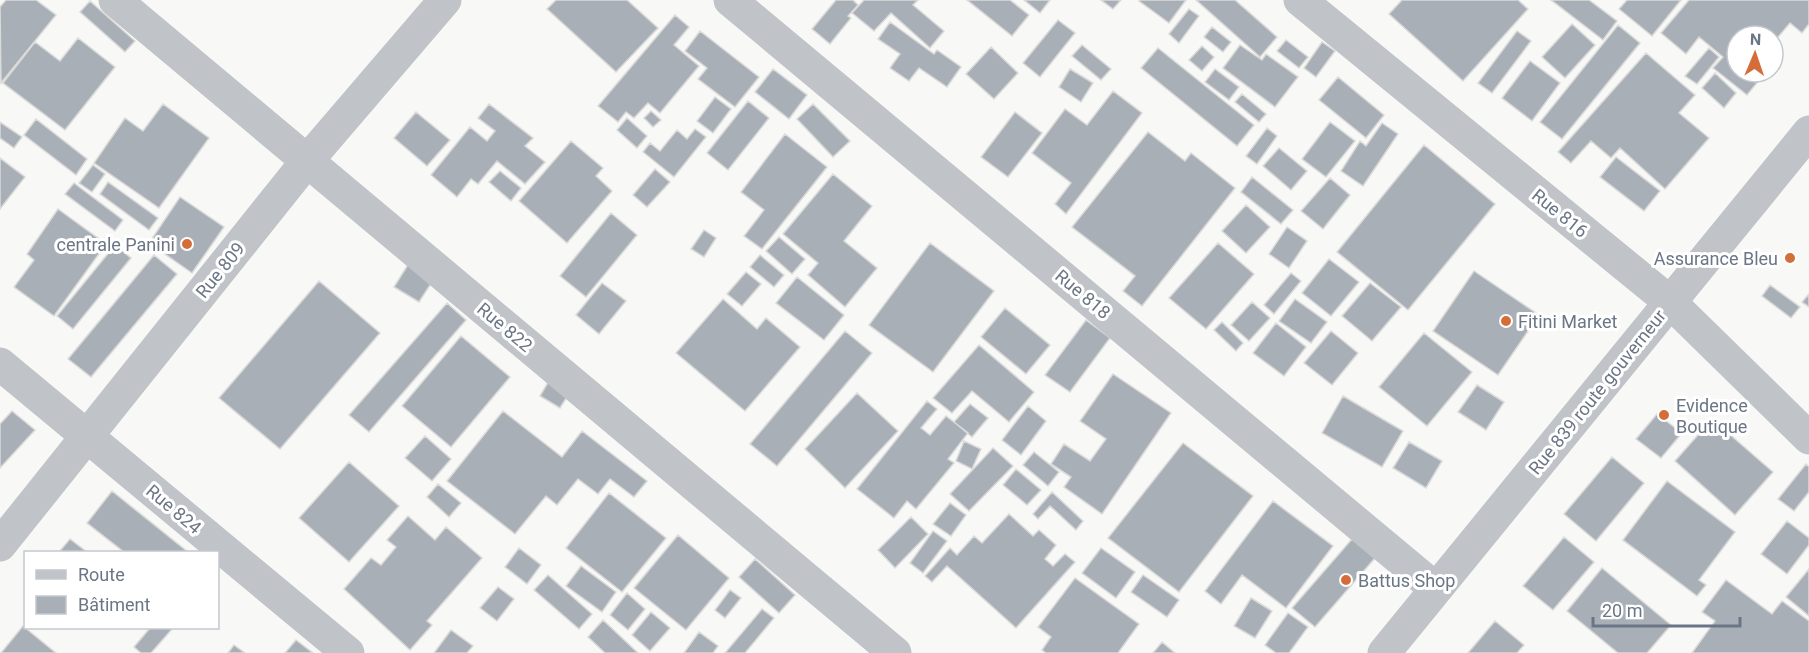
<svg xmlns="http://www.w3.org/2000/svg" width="1809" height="653" font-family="Roboto,sans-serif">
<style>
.building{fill:#a9afb6;stroke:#dadad9;stroke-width:1.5}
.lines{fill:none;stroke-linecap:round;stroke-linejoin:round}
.minor{stroke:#c0c4c8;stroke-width:33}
.poi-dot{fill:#d56d3a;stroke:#fff;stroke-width:2}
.labels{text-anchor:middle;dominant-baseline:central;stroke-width:6;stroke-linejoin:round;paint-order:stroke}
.street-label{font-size:18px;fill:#6a7685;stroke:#fff}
.poi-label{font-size:18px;fill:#6a7685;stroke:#fff;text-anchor:start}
</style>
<rect width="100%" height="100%" fill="#f8f9f6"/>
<path class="building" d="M6 0H36L56 15 1 83 0 7Z
M556 0H627L658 28 616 72 547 9Z
M836 0H853L858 5 848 16 851 18 830 44 812 29Z
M864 0H918L913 5 944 31 930 48 891 13 874 31 852 13Z
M967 0H1010L1029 15 1012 36Z
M1024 0H1050L1040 13Z
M1101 0H1121L1113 9Z
M1140 0H1186L1169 23 1139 1Z
M1196 0H1235L1277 37 1260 57Z
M1402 0H1518L1528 9 1463 81 1389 14Z
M1551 0H1589L1617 21 1603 40Z
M1627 0H1681L1652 36 1619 9Z
M1689 0H1809V24L1802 33 1790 23 1773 43V36H1737V72H1766L1747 95 1713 68 1723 57 1699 37 1686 54 1661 33Z
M90 1 135 41 125 52 80 12Z
M1189 9 1199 16 1179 43 1169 34Z
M675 15 689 27 674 45 699 66 660 113 648 103 634 118 626 112 618 122 598 106Z
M1058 20 1075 33 1040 77 1023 63Z
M890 22 934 54 937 50 961 67 947 87 919 68 909 81 890 68 900 54 878 39Z
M1572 24 1595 45 1565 78 1542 57Z
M1618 25 1640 43 1562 139 1540 122Z
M1212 27 1231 42 1223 52 1204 37Z
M700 31 759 77 735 107 698 79 707 68 685 51Z
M1517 31 1531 41 1492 93 1478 83Z
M78 38 115 67 65 130 3 83 35 42 60 61Z
M1286 40 1308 57 1299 68 1277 51Z
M1322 42 1335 51 1316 77 1304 68Z
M1082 45 1111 69 1101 80 1072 56Z
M1240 45 1262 60 1266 54 1298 77 1275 107 1223 68Z
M1202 46 1214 57 1202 71 1189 60Z
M991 47 1018 73 994 99 966 74Z
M1158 48 1254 125 1237 146 1141 68Z
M1709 48 1719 57 1697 84 1685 76Z
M1646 53 1695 95 1679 113 1709 138 1665 189 1620 148 1611 158 1591 141 1571 163 1558 152Z
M1530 61 1560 83 1532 121 1502 98Z
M773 69 807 95 789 119 755 92Z
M1070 69 1093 83 1081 102 1059 87Z
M1215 69 1239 87 1229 100 1205 82Z
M1715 73 1736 93 1724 108 1702 88Z
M1338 77 1384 115 1366 138 1319 100Z
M1113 91 1142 113 1066 214 1055 204 1071 183 1032 153 1065 109 1087 125Z
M1242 94 1266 114 1259 122 1235 102Z
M715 97 731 109 713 133 697 121Z
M748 101 769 118 728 170 707 153Z
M163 104 209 138 159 208 94 163 125 118 143 131Z
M489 104 533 138 525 146 545 162 525 184 497 161 478 184 471 179 457 197 431 175 470 127 487 141 495 131 478 118Z
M813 104 850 141 833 157 797 119Z
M651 111 661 120 653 127 644 118Z
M416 112 450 140 427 166 394 138Z
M1015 112 1042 133 1008 177 981 157Z
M627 118 647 136 637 148 617 130Z
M36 119 87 159 76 175 24 135Z
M0 122 22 137 14 148 0 138Z
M1330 122 1355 141 1326 177 1302 159Z
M1382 123 1398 134 1363 186 1341 171 1360 141 1366 146Z
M1267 128 1277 136 1257 164 1246 156Z
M695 129 706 137 674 177 643 152 650 143 660 151 677 130 687 139Z
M1148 132 1185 161 1191 153 1235 188 1142 306 1123 291 1135 276 1072 227Z
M785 134 827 167 762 249 744 236 764 210 741 192Z
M571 141 603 168 596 176 612 191 567 243 519 201Z
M1424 145 1495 204 1408 310 1337 252Z
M1279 148 1307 171 1291 190 1263 166Z
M1616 157 1660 191 1644 211 1600 177Z
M0 158 25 177 0 209Z
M93 165 105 174 92 192 79 183Z
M655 169 670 182 647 207 633 195Z
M500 171 521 188 511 201 489 182Z
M833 174 872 206 844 241 877 268 845 307 808 275 818 263 783 234Z
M1252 177 1293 210 1281 224 1241 192Z
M1330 178 1350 195 1323 229 1301 211Z
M108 182 158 218 149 230 100 194Z
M74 183 123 220 115 231 65 194Z
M180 197 224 227 192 273 149 243Z
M1246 205 1270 227 1246 253 1222 231Z
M58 209 106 244 54 316 14 287 34 260 27 254Z
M611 213 637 235 586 297 560 276Z
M1287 227 1307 241 1289 268 1269 254Z
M704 230 716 238 704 257 691 249Z
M779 237 805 259 792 274 766 251Z
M930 243 994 291 933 372 869 325Z
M1218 243 1254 274 1206 329 1169 298Z
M115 245 131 258 73 329 57 316Z
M154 255 177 274 91 377 68 359Z
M760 255 784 275 774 287 750 267Z
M1329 259 1359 282 1331 316 1302 293Z
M409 263 434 279 419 302 394 287Z
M1474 271 1539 315 1498 375 1433 331Z
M746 272 761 284 742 306 727 294Z
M1291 273 1301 281 1274 314 1264 305Z
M797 277 844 315 824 340 776 303Z
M319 281 380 333 280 449 219 398Z
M602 283 626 301 599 334 576 315Z
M1370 283 1401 307 1372 341 1342 316Z
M1770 285 1800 307 1791 318 1762 296Z
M1809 294V307L1802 302Z
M723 299 757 329 766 318 800 347 745 411 676 353Z
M1295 299 1327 322 1311 343 1279 321Z
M1252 302 1270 318 1249 341 1231 325Z
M447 303 466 320 369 432 349 415Z
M1005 308 1050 345 1026 374 981 337Z
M1086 320 1110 338 1070 392 1045 375Z
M1222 322 1243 343 1236 351 1214 330Z
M1276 323 1306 347 1284 376 1253 353Z
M845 331 872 353 777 466 750 444Z
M1331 331 1358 353 1332 385 1304 363Z
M1424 333 1472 372 1427 426 1379 387Z
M461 336 510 377 451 447 402 406Z
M979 345 1034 392 1009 422 972 391 952 413 933 398Z
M1113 374 1171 413 1102 514 1064 487 1071 477 1051 464 1064 444 1090 461 1106 439 1080 421Z
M550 379 570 392 560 408 540 396Z
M1477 385 1504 402 1486 430 1458 412Z
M857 393 898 431 845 488 805 449Z
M1343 396 1403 431 1382 467 1322 433Z
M927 401 937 409 921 428 930 435 946 416 968 433 948 459 954 463 916 509 907 501 894 518 857 489Z
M970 404 988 418 972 437 954 422Z
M1028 406 1046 421 1021 455 1002 440Z
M12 411 35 430 0 468V424Z
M503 411 562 457 582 431 647 481 634 497 610 479 598 494 578 479 557 505 546 496 515 534 447 481Z
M1657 414 1682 433 1661 458 1636 439Z
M1712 419 1773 472 1735 515 1675 461Z
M425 436 451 459 432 481 405 458Z
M964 441 981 449 972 469 956 461Z
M1409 442 1442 461 1426 488 1393 468Z
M1183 443 1253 496 1179 592 1108 538Z
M993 448 1013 466 969 511 950 494Z
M1034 452 1059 472 1048 486 1023 465Z
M1612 457 1644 483 1596 541 1564 514Z
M349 462 399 506 349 562 299 518Z
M1806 464 1809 467V492L1794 511 1778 499Z
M1016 469 1041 490 1027 505 1003 485Z
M1667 481 1735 532 1699 580 1706 585 1697 596 1623 540Z
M438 484 461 503 449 517 427 497Z
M112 491 188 552H124L87 523Z
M1052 492 1083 521 1076 530 1050 506 1038 519 1033 514Z
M609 493 666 538 622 592 566 548Z
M1273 501 1333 546 1286 608 1242 575 1221 604 1205 591Z
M950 503 966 515 951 536 933 524Z
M1009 514 1033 536 1039 530 1056 545 1045 559 1053 566 1065 554 1075 562 1016 628 947 566 932 582 925 576 950 548 957 555 974 536 982 543Z
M408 516 435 540 446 527 482 558 427 621 432 625 410 650 344 589 371 558 381 565 396 547 387 540Z
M911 517 928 534 895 568 878 550Z
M1787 521 1809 538V545L1787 574 1761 554Z
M933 531 947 541 923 573 910 563Z
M678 535 729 578 686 630 634 588Z
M1564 537 1594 562 1553 610 1523 586Z
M70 539 87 552H59Z
M1352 539 1375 558 1315 627 1292 608Z
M519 548 541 565 527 584 505 567Z
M1101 548 1135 572 1116 598 1082 573Z
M755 559 795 595 779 613 739 577Z
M581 566 616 592 602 612 566 586Z
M1602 568 1671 625 1647 653H1618L1567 611Z
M1809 569V616L1786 597Z
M548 575 592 614 579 629 534 590Z
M1143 575 1179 600 1167 617 1131 592Z
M1075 578 1139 624 1118 653H1046L1042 650 1051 637 1038 627Z
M1726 580 1772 614 1782 601 1809 621V653H1692L1715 621 1702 612Z
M498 587 514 599 497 621 480 608Z
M730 590 741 598 725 618 715 610Z
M627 593 645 609 628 630 610 615Z
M1251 598 1272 611 1255 638 1234 626Z
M762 609 774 618 745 653H725Z
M651 612 670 628 650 651 632 635Z
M1288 613 1308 627 1289 653H1276L1265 645Z
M603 620 638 653H605L588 637Z
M1495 621 1524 645 1517 653H1468Z
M23 626 56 653H1Z
M150 628H173L151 653H141L134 647Z
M451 630 473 646 467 653H434Z
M699 632 718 646 713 653H684Z
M296 640 313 653H285Z
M1162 642 1175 653H1153Z
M234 645 245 653H228Z"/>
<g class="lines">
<path class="minor" d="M115 0 895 653
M730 0 1436 589
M1300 0 1670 302 1809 438
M0 364 348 653
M0 545 307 161 445 0
M1384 653 1809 132"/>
</g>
<g class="poi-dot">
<circle cx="187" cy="244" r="6"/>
<circle cx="1790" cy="258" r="6"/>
<circle cx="1506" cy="321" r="6"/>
<circle cx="1664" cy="415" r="6"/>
<circle cx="1346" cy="580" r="6"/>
</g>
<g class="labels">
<g class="street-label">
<text transform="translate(1560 213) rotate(39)">Rue 816</text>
<text transform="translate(220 270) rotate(-51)">Rue 809</text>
<text transform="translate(1083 294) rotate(40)">Rue 818</text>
<text transform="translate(505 327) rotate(40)">Rue 822</text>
<text transform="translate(1597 392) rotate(-51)">Rue 839 route gouverneur</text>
<text transform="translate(174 509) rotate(40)">Rue 824</text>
</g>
<g class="poi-label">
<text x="175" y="244" text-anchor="end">centrale Panini</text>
<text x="1778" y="258" text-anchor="end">Assurance Bleu</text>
<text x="1518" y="321">Fitini Market</text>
<text x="1676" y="405">Evidence<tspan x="1676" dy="21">Boutique</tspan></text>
<text x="1358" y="580">Battus Shop</text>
</g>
</g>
<rect x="24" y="551" width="195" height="78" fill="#ffffff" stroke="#c3c8ce" stroke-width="1.5"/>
<rect x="36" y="570" width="30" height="9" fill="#c0c4c8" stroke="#c3c8ce" stroke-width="1.5"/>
<text x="78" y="581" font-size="18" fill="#6a7685">Route</text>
<rect x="36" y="596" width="30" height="18" fill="#a9afb6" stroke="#c3c8ce" stroke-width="1.5"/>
<text x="78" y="611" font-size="18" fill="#6a7685">Bâtiment</text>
<g transform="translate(1755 54) rotate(2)"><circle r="28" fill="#ffffff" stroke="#c3c8ce" stroke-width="1.5"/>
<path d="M0-4.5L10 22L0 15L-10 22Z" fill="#d56d3a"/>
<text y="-9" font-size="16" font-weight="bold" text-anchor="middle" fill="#6a7685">N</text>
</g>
<path d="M1593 617v9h147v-9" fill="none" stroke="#6a7685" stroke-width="3"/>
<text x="1602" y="617" font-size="18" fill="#6a7685" stroke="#ffffff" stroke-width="4.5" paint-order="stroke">20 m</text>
</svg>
